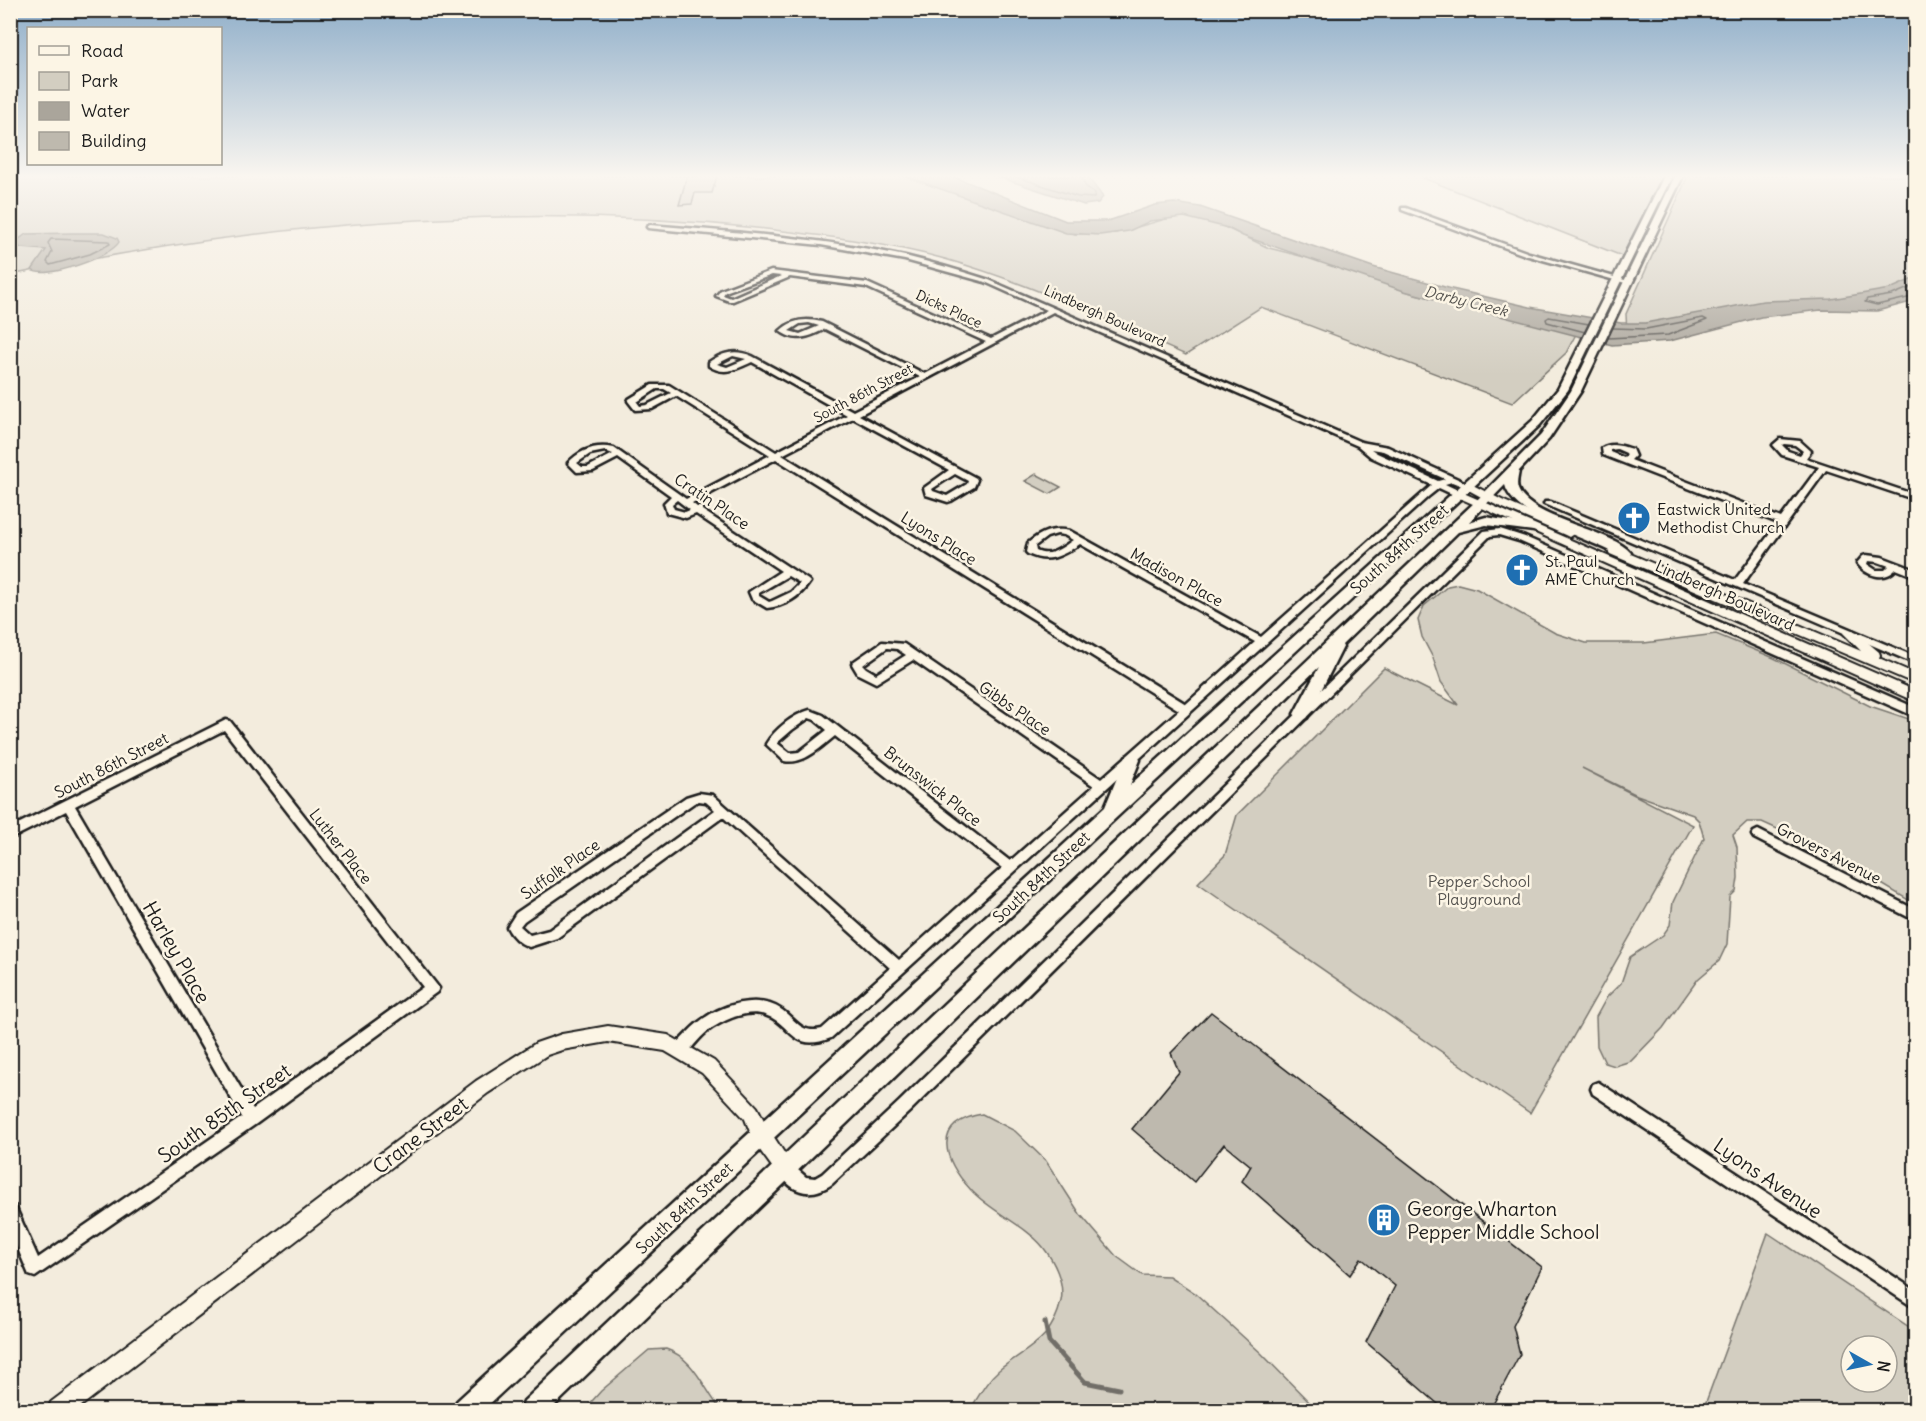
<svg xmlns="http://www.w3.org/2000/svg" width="1926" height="1421" font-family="Delius,sans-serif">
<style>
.green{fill:#d3cec1;stroke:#78756e;stroke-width:1.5;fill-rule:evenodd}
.water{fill:#aaa59b;stroke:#716e68;stroke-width:1.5}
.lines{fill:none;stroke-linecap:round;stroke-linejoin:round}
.shore{stroke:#55534f;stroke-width:1.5}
.stream{stroke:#716e68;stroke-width:5}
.building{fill:#beb9ae;stroke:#1c1c1c;stroke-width:1.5}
.street-casing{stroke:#1c1c1c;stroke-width:5}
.secondary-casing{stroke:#1c1c1c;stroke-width:4}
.primary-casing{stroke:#1c1c1c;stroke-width:5}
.street{fill:#fcf5e5;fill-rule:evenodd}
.secondary{fill:#fcf5e5;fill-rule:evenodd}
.primary{fill:#fcf5e5;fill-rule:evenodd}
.labels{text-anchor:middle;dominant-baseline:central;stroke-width:5;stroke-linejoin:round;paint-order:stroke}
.far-street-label{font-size:14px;fill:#1c1c1c;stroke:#fcf5e5}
.far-water-label{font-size:15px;font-style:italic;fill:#55534f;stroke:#fcf5e5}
.street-label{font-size:16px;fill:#1c1c1c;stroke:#fcf5e5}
.poi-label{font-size:16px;fill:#1c1c1c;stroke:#fcf5e5;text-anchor:start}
.park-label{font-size:16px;fill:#53514e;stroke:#fcf5e5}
.near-street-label{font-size:20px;fill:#1c1c1c;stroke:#fcf5e5}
.near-poi-label{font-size:20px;fill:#1c1c1c;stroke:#fcf5e5;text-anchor:start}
</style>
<rect width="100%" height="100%" fill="#f3ecdd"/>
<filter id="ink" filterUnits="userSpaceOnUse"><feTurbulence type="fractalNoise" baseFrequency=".0167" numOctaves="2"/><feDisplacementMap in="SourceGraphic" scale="12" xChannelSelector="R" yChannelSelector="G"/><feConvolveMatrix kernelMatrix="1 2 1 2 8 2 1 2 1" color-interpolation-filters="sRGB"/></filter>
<g filter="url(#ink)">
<path class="green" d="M10 176H903L1075 234 1116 233 1180 215 1218 224 1269 248 1328 263 1411 293 1576 334 1566 353 1512 403 1261 307 1186 355C1107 321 1028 282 945 259 887 243 826 236 766 229 516 201 257 223 11 275Z
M1433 176H1663L1622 256 1423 178Z
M1688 176H1915V290L1627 334 1626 314Z
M1036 474 1061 487 1050 494 1025 481Z
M1458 584 1477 589 1555 633 1586 643H1644L1716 634 1774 658 1870 706 1915 721V904L1828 852 1762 822H1747L1733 835 1737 847 1738 878 1736 891 1730 897 1727 944 1719 961 1698 979 1663 1028 1631 1061 1615 1066 1605 1063 1597 1046 1596 1017 1607 997 1621 983 1630 957 1663 935 1670 925 1673 902 1704 838 1699 821 1693 815 1637 795 1582 768 1693 825 1530 1113 1198 883 1225 855 1237 815 1384 668 1458 705 1441 682 1433 658 1422 637 1418 620 1424 606 1448 586Z
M982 1114 1015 1131 1046 1161 1080 1214 1116 1256 1142 1275 1169 1276 1195 1293 1261 1353 1317 1410H970C979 1396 986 1381 999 1370 1028 1347 1052 1341 1061 1301 1065 1283 1054 1261 1043 1247 1024 1224 991 1212 971 1190 944 1161 930 1123 982 1114Z
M1768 1233 1915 1331V1388L1910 1410H1703ZM1851 1346H1887V1382H1851Z
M666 1349C694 1358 704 1389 721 1410H584L601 1391 649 1350Z"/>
<path class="water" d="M904 176H952L1066 221H1108L1155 205 1174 203 1200 207 1373 267 1452 289 1530 307 1621 323H1645L1763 301 1831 299 1890 289 1915 278V301L1877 311 1821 310 1761 317 1670 341 1612 345 1404 291 1243 236 1228 228 1184 217 1150 221 1129 231 1100 235 1066 233Z
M995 176H1087L1103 197 1098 203 1084 205Z
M71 233H104L117 238 119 242C111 257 45 280 32 270L46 250 21 248 14 243 26 234Z"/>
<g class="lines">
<path class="shore" d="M1014 176 1078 197 1094 198 1095 193 1085 186 1082 176
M51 239 108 241 110 244 90 254 50 265 47 262 52 252 48 243Z
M1916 285 1892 295 1867 299 1865 302 1877 305 1916 296
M1585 332 1547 322 1546 319 1549 317 1589 324
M1608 338 1668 335 1707 320 1703 318 1646 329 1613 328"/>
<path class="stream" d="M1045 1322 1049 1342 1085 1382 1119 1389"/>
</g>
<path class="building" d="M687 176H717L712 193H695L692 204 679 205Z
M1211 1012 1542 1267 1513 1326 1520 1354 1490 1410H1445L1366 1342 1395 1286 1361 1258 1350 1275 1242 1181 1251 1166 1224 1144 1194 1182 1132 1129 1179 1072 1171 1053Z"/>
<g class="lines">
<defs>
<path id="street" d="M1402 208H1406L1529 253 1632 282 1629 284 1525 255 1402 210Z
M650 225C735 232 821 238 905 256 934 263 961 271 989 280L1361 442 1388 447 1471 485 1467 488 1452 482 1445 484 1462 492V496H1456L1439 488 1429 496 831 1038C791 1054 792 1023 765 1015 748 1009 726 1019 712 1028 701 1035 694 1046 685 1055L680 1056 675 1055 673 1050 675 1045C683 1038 690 1029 699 1022 720 1005 758 993 782 1010 797 1021 801 1034 822 1029L890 968 723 817 557 938 529 947C519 943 511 936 507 927L516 913 686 797 699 793 713 795 899 960 1002 868 835 736C821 747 804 765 784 761L766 744C775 729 793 715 810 710L823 715 1010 861 1094 786 913 660 876 683 858 674 852 664 853 662 882 642 904 644 1101 779 1179 710 776 459 692 503 697 507H702V510L808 580 810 582C800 597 785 606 767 608L752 599 749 592 781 571 696 514 686 518 667 513 664 503 671 496 618 458 593 471 577 472 568 463C580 450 596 444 614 448L686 499 770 455 676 396 652 409 635 410 628 401 629 399 652 385H669L776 452 847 415 752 362C737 369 724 376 709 366V362C723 352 736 349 752 356L853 411 920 377 825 329C810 337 795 343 780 331 792 319 806 318 822 322L925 374 986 342 866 287 790 277 733 301H729L716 296 721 290 771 271 867 283 991 339 1047 310 985 282 905 260 821 245 648 228 647 227ZM772 275 781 276 731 298 723 295 725 292ZM1053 312 1358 446 1371 457 1432 485 1261 637 1070 531C1053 527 1041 532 1028 543L1026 552 1028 554C1048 564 1062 556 1080 544L1255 642 1186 704 782 455 853 418 949 470 924 488 926 495 948 502 951 501 974 487 977 480 976 478 859 415ZM809 323 819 326 800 334 789 331 800 324ZM733 356 746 359 727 367 717 364ZM657 389H664L671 393 647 405 640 406 637 402ZM1371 449 1383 451 1445 479 1438 481 1377 453ZM605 451 613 454 588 467H582L577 463 590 454ZM955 474 968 481 967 484 947 496 933 491 932 489ZM677 500 690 510 685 512 674 509 672 504ZM1057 534 1064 535 1073 540C1061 548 1050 558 1036 551L1035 546 1047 537ZM788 576 800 583 791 592 772 601 769 602 759 596V593ZM887 648 897 649 906 655 876 674 866 668 863 665ZM809 718 815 720 827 730 799 752 790 753 777 743 792 730ZM699 801 706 802 715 810 549 930 530 935 520 926 524 921 694 803Z
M1780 439 1800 441 1811 451 1806 458 1916 495V500L1826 470 1743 584 1916 657V664L1544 504 1545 502H1551L1735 580 1778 523 1603 455 1602 448C1611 442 1622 446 1632 449L1635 456 1631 460 1781 518 1819 467 1782 455 1773 445ZM1784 444 1795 445 1803 451 1800 455 1788 451 1782 445ZM1617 449 1626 453 1627 455 1624 458 1610 452V450Z
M1500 529 1525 537 1916 708V717L1519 541 1499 535 1490 536 909 1112 832 1184C811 1199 788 1193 778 1168L780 1163 785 1161 790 1163 806 1177 815 1178 822 1174 899 1102 1484 531Z
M1866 555 1882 557 1916 570V577L1896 569C1885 582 1866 576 1857 563L1863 556ZM1868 561 1878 562 1889 566 1885 570H1876L1867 564Z
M226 720 230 721 439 988 437 992 256 1124 35 1277 29 1275 10 1230V1204L15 1206 38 1258 242 1117 66 811 10 839V828ZM224 730 423 987 253 1109 75 806Z
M1758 830 1916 910V921L1754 838 1752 835 1754 832Z
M1598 1082 1916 1291V1309L1593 1094 1591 1089 1593 1084Z"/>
<path id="secondary" d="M1467 482 1502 500 1573 531 1575 533 1569 537 1565 535 1494 504 1463 487 1462 485Z
M1459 491 1916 691V702L1455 496 1454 494Z
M1614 547 1861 651 1843 633 1845 630H1853L1879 652 1880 655 1879 658 1916 674V684L1610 554 1608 551 1610 548Z
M608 1026 668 1035 714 1061 757 1107 768 1128 794 1168 792 1175 785 1177 778 1175 754 1142 745 1119 702 1073 665 1051 608 1042 562 1050 547 1055 488 1093 76 1410H48L51 1402 476 1081 536 1043 562 1034Z"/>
<path id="primary" d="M1664 176H1672L1568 390 1540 425 1117 817 483 1410H454L457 1401 1105 807 1126 756H1138L1140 760 1130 785 1532 421 1558 389Z
M1675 176H1683L1581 391 1549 439 1519 471C1518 477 1516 484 1518 489 1531 521 1610 528 1631 553L1630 556H1620C1592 539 1513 519 1505 485L1469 522 1486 517 1534 525V531L1486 525 1458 532 1342 645 1343 647 1307 718 1302 720 1294 714 1319 667 550 1410H521L524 1401 1476 501 1541 435 1571 391Z"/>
</defs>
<use href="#street" class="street-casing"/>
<use href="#secondary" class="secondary-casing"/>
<use href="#primary" class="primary-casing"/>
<use href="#street" class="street"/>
<use href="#secondary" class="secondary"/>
<use href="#primary" class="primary"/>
</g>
</g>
<linearGradient id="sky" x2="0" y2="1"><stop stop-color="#8faec9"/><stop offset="0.47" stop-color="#faf6f0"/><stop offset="1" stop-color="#faf6f0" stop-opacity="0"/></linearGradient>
<rect width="1926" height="375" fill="url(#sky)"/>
<defs>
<symbol id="church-disc" viewBox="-11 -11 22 22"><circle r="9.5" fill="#1f6fb2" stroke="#fcf5e5"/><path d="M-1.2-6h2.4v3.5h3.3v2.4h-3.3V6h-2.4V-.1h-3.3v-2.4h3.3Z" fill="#fff"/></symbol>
<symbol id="building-disc" viewBox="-11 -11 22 22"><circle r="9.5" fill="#1f6fb2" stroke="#fcf5e5"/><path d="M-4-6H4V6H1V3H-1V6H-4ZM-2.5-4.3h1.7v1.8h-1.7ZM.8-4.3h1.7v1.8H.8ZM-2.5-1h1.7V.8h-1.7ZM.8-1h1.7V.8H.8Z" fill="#fff"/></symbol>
</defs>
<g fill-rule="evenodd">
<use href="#church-disc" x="1615" y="499" width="38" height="38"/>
<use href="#church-disc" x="1503" y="551" width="38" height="38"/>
<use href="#building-disc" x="1365" y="1201" width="38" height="38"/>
</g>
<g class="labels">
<g class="far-street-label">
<text transform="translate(949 309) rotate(25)">Dicks Place</text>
<text transform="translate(1105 316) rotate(24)">Lindbergh Boulevard</text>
<text transform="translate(863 393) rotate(-28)">South 86th Street</text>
</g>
<g class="far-water-label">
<text transform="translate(1466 301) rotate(14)">Darby Creek</text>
</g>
<g class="street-label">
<text transform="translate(712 501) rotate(34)">Cratin Place</text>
<text transform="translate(939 538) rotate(32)">Lyons Place</text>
<text transform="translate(1399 549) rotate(-42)">South 84th Street</text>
<text transform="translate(1177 577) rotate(29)">Madison Place</text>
<text transform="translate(1725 595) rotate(24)">Lindbergh Boulevard</text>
<text transform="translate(1015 708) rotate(34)">Gibbs Place</text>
<text transform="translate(111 765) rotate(-27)">South 86th Street</text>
<text transform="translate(933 786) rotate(38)">Brunswick Place</text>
<text transform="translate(341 846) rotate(52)">Luther Place</text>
<text transform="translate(1829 853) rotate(27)">Grovers Avenue</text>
<text transform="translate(560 869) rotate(-35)">Suffolk Place</text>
<text transform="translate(1041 877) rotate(-43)">South 84th Street</text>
<text transform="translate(684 1208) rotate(-43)">South 84th Street</text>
</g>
<g class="poi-label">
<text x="1657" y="509">Eastwick United<tspan x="1657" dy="18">Methodist Church</tspan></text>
<text x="1545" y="561">St. Paul<tspan x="1545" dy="18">AME Church</tspan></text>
</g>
<g class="park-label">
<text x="1479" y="881">Pepper School<tspan x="1479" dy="18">Playground</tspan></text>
</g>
<g class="near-street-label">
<text transform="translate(177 952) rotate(60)">Harley Place</text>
<text transform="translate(224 1113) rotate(-35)">South 85th Street</text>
<text transform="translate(420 1135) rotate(-37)">Crane Street</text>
<text transform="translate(1768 1178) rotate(34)">Lyons Avenue</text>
</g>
<g class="near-poi-label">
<text x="1407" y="1208">George Wharton<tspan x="1407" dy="23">Pepper Middle School</tspan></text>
</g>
</g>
<rect width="1926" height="1421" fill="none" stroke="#fcf5e5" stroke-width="36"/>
<rect x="18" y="18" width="1890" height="1385" fill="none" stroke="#1c1c1c" stroke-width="2" filter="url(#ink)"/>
<rect x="27" y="27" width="195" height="138" fill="#fcf5e5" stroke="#a29e95" stroke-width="1.5"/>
<rect x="39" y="46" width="30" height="9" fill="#fcf5e5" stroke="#a29e95" stroke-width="1.5"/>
<text x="81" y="57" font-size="18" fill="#1c1c1c">Road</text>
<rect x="39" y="72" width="30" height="18" fill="#d3cec1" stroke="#a29e95" stroke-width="1.5"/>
<text x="81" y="87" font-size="18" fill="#1c1c1c">Park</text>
<rect x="39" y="102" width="30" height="18" fill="#aaa59b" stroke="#a29e95" stroke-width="1.5"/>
<text x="81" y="117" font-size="18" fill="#1c1c1c">Water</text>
<rect x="39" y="132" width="30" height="18" fill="#beb9ae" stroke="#a29e95" stroke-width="1.5"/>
<text x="81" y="147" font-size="18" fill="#1c1c1c">Building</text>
<g transform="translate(1869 1364) rotate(99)"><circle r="28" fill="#fcf5e5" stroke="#a29e95" stroke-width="1.5"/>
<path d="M0-4.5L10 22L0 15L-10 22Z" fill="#1f6fb2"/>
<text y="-9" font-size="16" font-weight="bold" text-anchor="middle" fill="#1c1c1c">N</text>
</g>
</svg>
